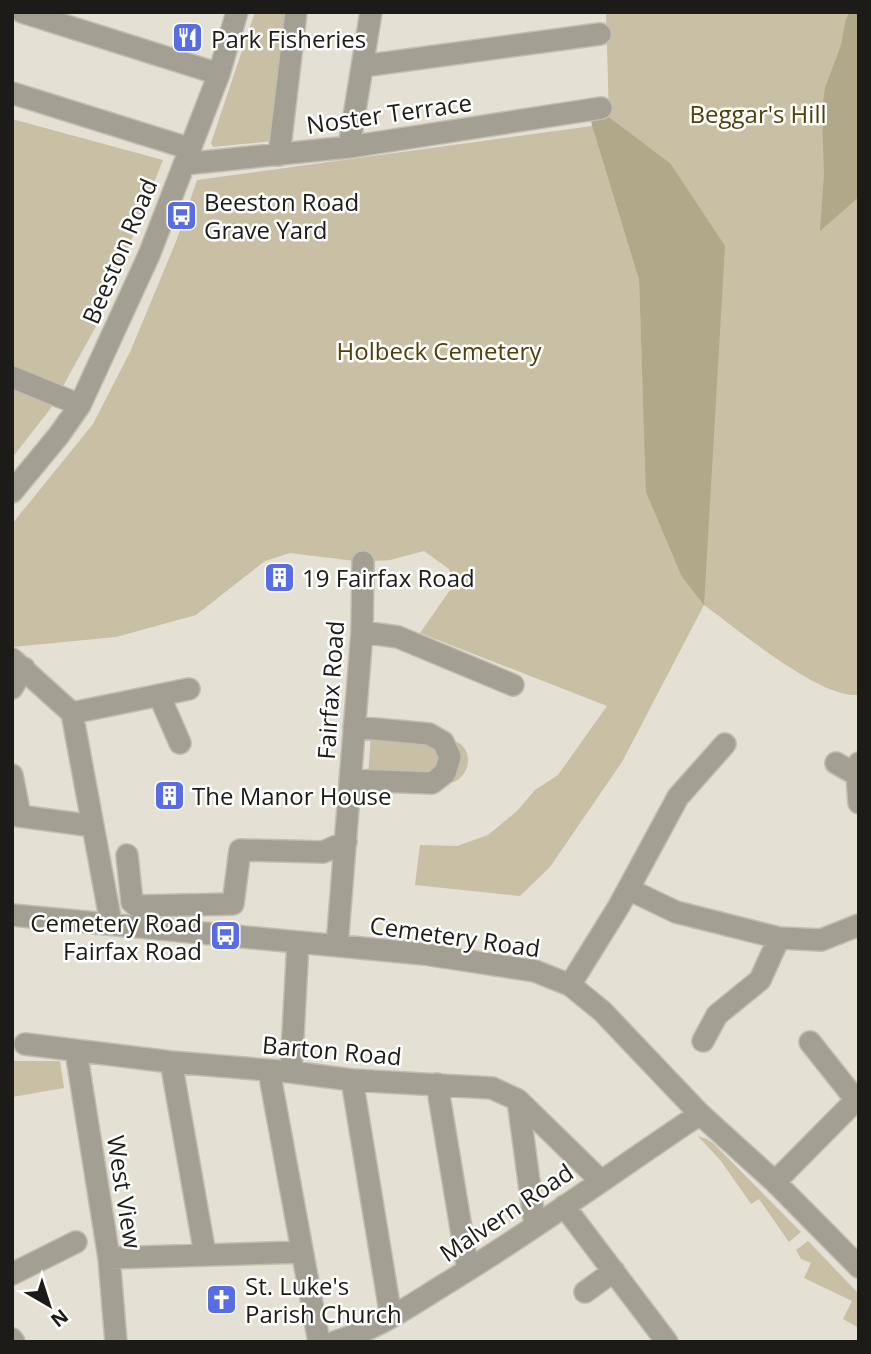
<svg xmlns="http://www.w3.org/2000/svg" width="871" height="1354" font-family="'Open Sans',sans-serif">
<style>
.green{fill:#c8bfa4}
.forest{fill:#b1a789}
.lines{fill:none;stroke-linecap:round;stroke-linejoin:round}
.minor-casing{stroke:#c0bdb1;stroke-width:24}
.minor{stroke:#a39f92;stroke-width:21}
.labels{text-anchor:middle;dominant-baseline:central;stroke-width:5;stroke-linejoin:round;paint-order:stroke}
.poi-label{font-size:24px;fill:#1c1b17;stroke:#fff;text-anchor:start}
.street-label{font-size:24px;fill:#1c1b17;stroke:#fff}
.park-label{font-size:24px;fill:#504007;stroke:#fff}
</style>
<rect width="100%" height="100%" fill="#e4e0d3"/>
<path class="green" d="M255 12H291L274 141 213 147 211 143Z
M606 12H859V695C818 698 739 630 704 605L622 762 550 867 520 896 415 885 420 845 457 846 488 835 517 811 535 790 558 775 607 706 420 633 455 583 449 569 424 551 390 560 363 562 290 553 265 561 196 615 116 637 12 647V524L93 424 130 352 153 297 177 239 197 180 592 126 639 280 643 396 682 577 704 604 670 163 609 117Z
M12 119 163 160 100 319 51 408 12 458Z
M371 732 450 739C459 742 467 747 468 758 469 769 462 780 451 783 436 787 386 779 368 778Z
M60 1061 64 1088 12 1097V1061Z
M698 1136 707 1139 714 1144 801 1232 789 1242 759 1199 751 1204 721 1161Z
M808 1241 859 1294V1328L843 1319 852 1301 804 1278 811 1263 801 1259 796 1250Z"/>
<path class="forest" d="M850 12H859V197L820 231 824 174 822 110 825 88 841 45 846 19Z
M609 117 670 163 725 246 704 605 682 577 646 492 639 280 592 126 591 120Z"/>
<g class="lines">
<defs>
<path id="minor" d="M22 12 219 74
M363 66 600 34
M12 93 191 149
M349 147 371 12
M279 155 296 12
M184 164 349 147 601 108
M12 377 80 405
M12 492 59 435 80 405 149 255 219 74 237 12
M362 632 398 637 513 685
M12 659 72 713 111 923
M12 688 24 668
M159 695 180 743
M72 713 189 689
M836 763 857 775
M859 763 857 775 859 803
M12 775 20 816
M350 780 432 783 445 773 450 757 443 742 429 734 354 727
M12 815 93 826
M127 855 132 902 137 906 233 904 240 850 323 852 346 842
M628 889 676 912 779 938 821 940 859 925
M12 915 424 954 535 971 570 985 602 1011 700 1114 775 1182 859 1267
M337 946 362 632 363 562
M570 985 619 906 678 797 725 744
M703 1041 717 1015 760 980 779 938
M810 1042 856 1100
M25 1044 171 1062 291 1072 352 1080 492 1088 518 1100 601 1181
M76 1051 109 1258 116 1342
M171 1062 205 1254
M269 1071 319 1342
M291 1072 298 942
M352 1080 391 1317
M437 1084 468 1270
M518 1100 535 1226
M775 1182 859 1097
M564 1206 667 1342
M109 1258 302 1252
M12 1274 76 1242
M585 1292 614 1271
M12 1339 14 1342
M334 1342C376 1330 411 1305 447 1283 534 1230 616 1170 700 1114"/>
</defs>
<use href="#minor" class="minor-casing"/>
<use href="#minor" class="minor"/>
</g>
<defs>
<symbol id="restaurant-square" viewBox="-11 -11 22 22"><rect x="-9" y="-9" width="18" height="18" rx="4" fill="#586de4" stroke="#fff"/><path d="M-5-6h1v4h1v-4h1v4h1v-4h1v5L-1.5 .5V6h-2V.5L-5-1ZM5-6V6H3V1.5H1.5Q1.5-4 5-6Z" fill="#fff"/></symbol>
<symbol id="bus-square" viewBox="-11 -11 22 22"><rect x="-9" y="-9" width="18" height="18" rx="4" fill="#586de4" stroke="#fff"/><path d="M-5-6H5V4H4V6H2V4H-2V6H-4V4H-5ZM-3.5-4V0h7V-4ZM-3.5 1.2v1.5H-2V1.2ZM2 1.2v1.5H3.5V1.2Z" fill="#fff"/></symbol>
<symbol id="building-square" viewBox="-11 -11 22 22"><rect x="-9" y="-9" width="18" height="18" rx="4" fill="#586de4" stroke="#fff"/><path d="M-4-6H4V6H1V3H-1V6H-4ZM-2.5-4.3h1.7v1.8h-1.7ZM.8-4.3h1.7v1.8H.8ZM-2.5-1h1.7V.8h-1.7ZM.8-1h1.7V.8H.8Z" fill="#fff"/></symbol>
<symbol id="church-square" viewBox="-11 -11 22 22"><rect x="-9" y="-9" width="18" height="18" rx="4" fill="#586de4" stroke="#fff"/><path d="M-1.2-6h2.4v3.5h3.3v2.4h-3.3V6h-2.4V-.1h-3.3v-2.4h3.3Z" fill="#fff"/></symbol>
</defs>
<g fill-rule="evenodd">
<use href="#restaurant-square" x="170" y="20" width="35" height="35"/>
<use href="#bus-square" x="164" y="198" width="35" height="35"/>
<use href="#building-square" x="262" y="560" width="35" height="35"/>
<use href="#building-square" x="152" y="778" width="35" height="35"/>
<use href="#bus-square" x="208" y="918" width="35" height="35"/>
<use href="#church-square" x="204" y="1282" width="35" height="35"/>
</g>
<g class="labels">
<g class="poi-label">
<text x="211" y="38">Park Fisheries</text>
<text x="204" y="201">Beeston Road<tspan x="204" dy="28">Grave Yard</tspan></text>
<text x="302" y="577">19 Fairfax Road</text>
<text x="192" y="795">The Manor House</text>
<text x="202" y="922" text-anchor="end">Cemetery Road<tspan x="202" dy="28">Fairfax Road</tspan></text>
<text x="245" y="1285">St. Luke's<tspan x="245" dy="28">Parish Church</tspan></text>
</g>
<g class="street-label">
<text transform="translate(389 113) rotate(-8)">Noster Terrace</text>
<text transform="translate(119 251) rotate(-67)">Beeston Road</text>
<text transform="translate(330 690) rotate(-86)">Fairfax Road</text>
<text transform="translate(455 936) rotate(8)">Cemetery Road</text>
<text transform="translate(332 1050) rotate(5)">Barton Road</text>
<text transform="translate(125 1192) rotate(81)">West View</text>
<text transform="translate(506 1212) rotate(-34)">Malvern Road</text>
</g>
<g class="park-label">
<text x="758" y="113">Beggar's Hill</text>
<text x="439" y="350">Holbeck Cemetery</text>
</g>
</g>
<rect width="871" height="1354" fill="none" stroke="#1c1b17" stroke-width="28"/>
<g transform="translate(49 1305) rotate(141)" stroke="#ffffff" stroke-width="5" paint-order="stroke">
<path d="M0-5L12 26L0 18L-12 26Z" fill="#1c1b17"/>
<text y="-10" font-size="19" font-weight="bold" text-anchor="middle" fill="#1c1b17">N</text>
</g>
</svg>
